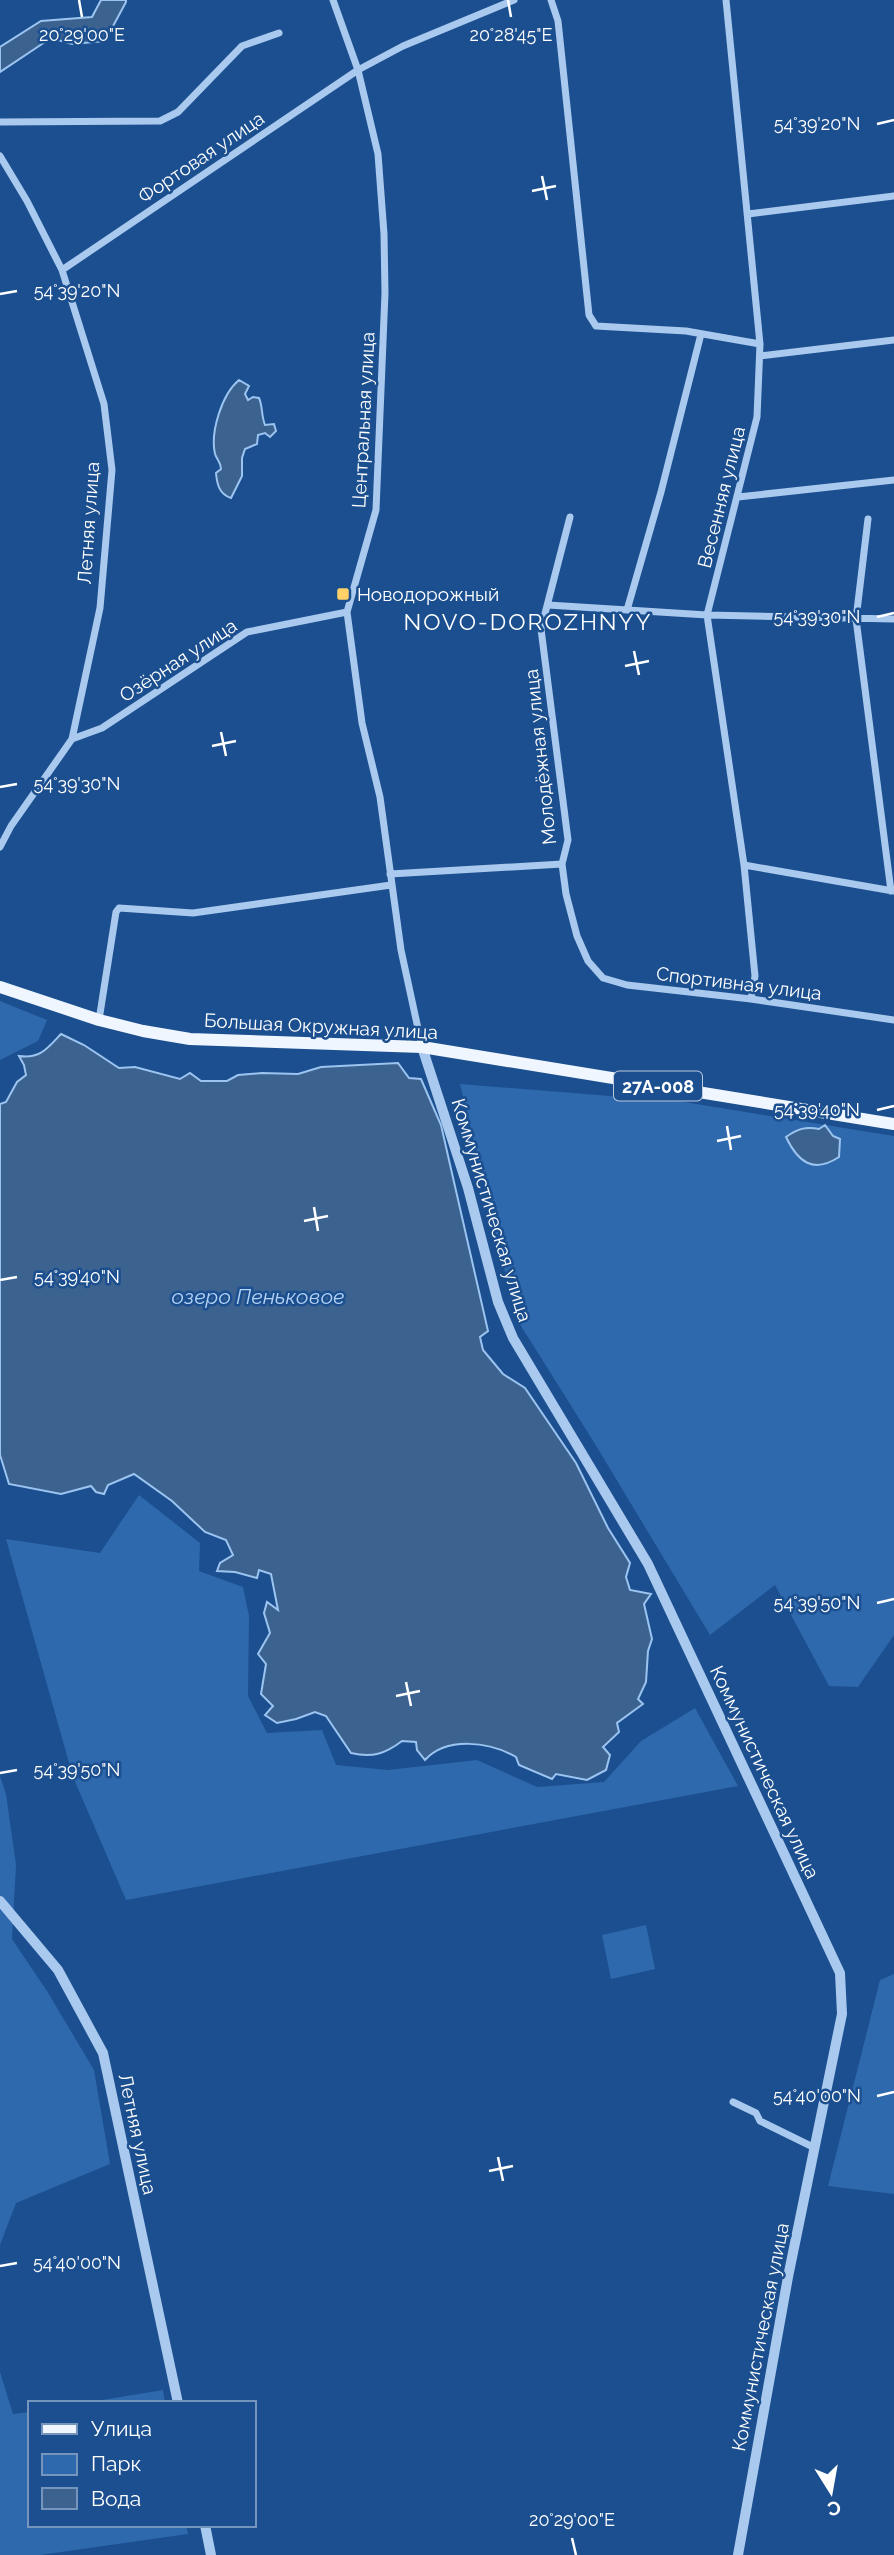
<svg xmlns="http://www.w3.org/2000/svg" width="894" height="2555" font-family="Raleway,sans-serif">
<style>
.green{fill:#2e69ad}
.water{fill:#3c6290;stroke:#9cc4f0;stroke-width:2}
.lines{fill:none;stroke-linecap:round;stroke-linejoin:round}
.minor{stroke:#a9c9ee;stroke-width:7}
.tertiary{stroke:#a9c9ee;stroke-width:10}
.primary{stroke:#f0f6ff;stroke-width:12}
.ticks{fill:none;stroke:#fff;stroke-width:2.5}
.poi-dot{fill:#ffd166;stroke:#1b4f8f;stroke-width:2.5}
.labels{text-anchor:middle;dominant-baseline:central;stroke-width:5;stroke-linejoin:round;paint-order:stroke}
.shield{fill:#1b4f8f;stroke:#bbcadd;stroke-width:2}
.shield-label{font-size:18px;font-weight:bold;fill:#fff}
.street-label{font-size:19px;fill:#fff;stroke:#1b4f8f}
.poi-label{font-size:19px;fill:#fff;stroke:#1b4f8f;text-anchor:start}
.water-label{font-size:21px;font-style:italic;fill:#b5d3f5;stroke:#1b4f8f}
.quarter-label{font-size:23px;letter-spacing:2px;fill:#fff;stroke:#1b4f8f}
.ticks-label{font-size:18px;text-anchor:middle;fill:#fff;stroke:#1b4f8f;stroke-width:5;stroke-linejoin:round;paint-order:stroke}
</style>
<rect width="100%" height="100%" fill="#1b4f8f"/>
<path class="green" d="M0 1001 47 1020 38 1041 0 1060Z
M460 1084 684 1102 894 1136V1635L858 1687 829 1686 775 1585 710 1635 595 1444 516 1318Z
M139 1495 200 1543 199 1571 243 1587 249 1616 248 1696 267 1733 322 1730 336 1765 388 1770 477 1760 537 1787 604 1782 641 1741 695 1708 738 1786 126 1900 73 1777 6 1539 100 1553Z
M0 1776 6 1794 16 1865 12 1939 47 1991 94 2070 110 2164 16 2203 0 2245Z
M646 1925 655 1969 611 1979 602 1935Z
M894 1974V2194L828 2186 880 1980Z
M0 2372 13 2414 30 2412V2525H186L188 2534 40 2555H0Z
M163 2390 165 2403H84Z"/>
<path class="water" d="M101 0H126V2L105 41 72 44 51 38 0 72V47L41 21 92 17Z
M239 380 249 386 245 394 248 400 253 397 259 398C263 407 261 415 265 425L274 424 276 431 270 437 265 433 258 435 257 444 245 449 242 458V476L231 498C219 494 217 484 216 473L221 469C221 462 217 460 215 454 210 432 222 394 239 380Z
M61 1034 84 1045 119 1068 135 1067 180 1079 190 1073 201 1081H227L238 1075 262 1073 298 1074 321 1067 398 1063 409 1078 421 1079 441 1125 488 1331 480 1337 483 1350 503 1374 525 1388 576 1463 608 1528 630 1563 626 1577 630 1590 651 1594 644 1604 652 1639 648 1651 646 1682 638 1699 643 1704 617 1723 619 1732 603 1747 610 1755 606 1770 587 1780 556 1774 552 1779 519 1765 516 1757C490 1742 447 1736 425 1760L417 1750 416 1742 402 1741C385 1754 372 1758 351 1753L326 1716 315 1712 296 1719 277 1723 265 1715 273 1706 261 1694 266 1664 258 1654 270 1633 264 1613 267 1602 278 1610 271 1574 259 1570 257 1578 235 1572 217 1571 220 1563 233 1555 226 1540 205 1532 172 1501 134 1474 108 1485 104 1494 96 1492 91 1486 61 1494 9 1484 0 1455V1104L6 1102 17 1082 26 1075 24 1065 19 1056C40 1059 47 1049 61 1034Z
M825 1125 833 1136 840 1139 839 1157C813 1174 798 1162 786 1137 797 1129 806 1126 819 1129Z"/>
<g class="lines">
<path class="minor" d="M333 0 358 70 378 154 384 234 385 293 376 510 347 612 362 723 380 797 401 950 422 1047
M551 0 558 21 589 315 596 326 686 331 760 344
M726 0 760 344 757 417 707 615 744 865 755 976 751 999
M0 122 160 121 178 112 242 46 279 33
M0 156 27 201 62 270 104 404 112 470 100 608 72 739 11 826 0 847
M748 214 894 196
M62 270 358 70 403 46 514 0
M760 356 894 340
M738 497 894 480
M570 517 541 629 568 840 562 864 566 894 577 936 588 961 603 978 627 985 751 999 894 1020
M868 519 856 619 891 891
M548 605 707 615 894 619
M627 610 661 492 701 334
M72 739 102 728 247 632 347 612
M744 865 893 891
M390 874 562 864
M99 1020 116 912 119 908 193 913 391 885
M733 2102 756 2113 760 2121 815 2148"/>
<path class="tertiary" d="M422 1047 468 1188 498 1302 513 1338 648 1564 840 1973 842 2014 788 2277 738 2555
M0 1901 58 1970 103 2053 178 2403
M205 2525 211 2555"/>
<path class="primary" d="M0 987 99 1020 143 1031 190 1039 422 1047 894 1124"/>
</g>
<path class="ticks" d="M79 0 82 17M508 0 511 17M877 124 894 120M542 176 547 200M532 191 556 186M0 294 17 291M877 617 894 613M634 651 639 675M625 666 649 661M221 732 226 756M212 746 236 741M0 787 17 784M877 1110 894 1106M727 1126 731 1150M717 1141 741 1136M314 1207 318 1231M304 1221 328 1216M0 1280 17 1277M877 1603 894 1599M406 1682 411 1706M396 1696 420 1691M0 1773 17 1770M877 2096 894 2092M498 2157 503 2181M489 2171 513 2166M0 2266 17 2263M572 2538 576 2555"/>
<rect class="poi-dot" x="336" y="587" width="14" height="14" rx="3.5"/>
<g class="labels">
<rect class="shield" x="614" y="1071.5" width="88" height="29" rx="5"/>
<g class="shield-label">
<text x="658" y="1086">27А-008</text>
</g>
<g class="street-label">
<text transform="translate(201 157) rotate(-34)">Фортовая улица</text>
<text transform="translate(363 420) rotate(-87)">Центральная улица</text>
<text transform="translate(721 497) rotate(-76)">Весенняя улица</text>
<text transform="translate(88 523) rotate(-86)">Летняя улица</text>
<text transform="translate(178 660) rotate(-33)">Озёрная улица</text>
<text transform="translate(540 757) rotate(-96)">Молодёжная улица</text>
<text transform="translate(739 983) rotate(7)">Спортивная улица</text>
<text transform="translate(321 1026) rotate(3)">Большая Окружная улица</text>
<text transform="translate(492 1210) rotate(73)">Коммунистическая улица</text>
<text transform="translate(765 1772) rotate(65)">Коммунистическая улица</text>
<text transform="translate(138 2134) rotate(78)">Летняя улица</text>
<text transform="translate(760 2337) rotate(-79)">Коммунистическая улица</text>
</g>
<g class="poi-label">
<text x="357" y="594">Новодорожный</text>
</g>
<g class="water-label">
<text x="258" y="1296">озеро Пеньковое</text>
</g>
<g class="quarter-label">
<text x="528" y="621">NOVO-DOROZHNYY</text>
</g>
</g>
<g class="ticks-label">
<text x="82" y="41">20°29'00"E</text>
<text x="511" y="41">20°28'45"E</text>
<text x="817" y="130">54°39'20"N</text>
<text x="77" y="297">54°39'20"N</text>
<text x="817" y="623">54°39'30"N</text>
<text x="77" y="790">54°39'30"N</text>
<text x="817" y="1116">54°39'40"N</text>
<text x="77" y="1283">54°39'40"N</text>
<text x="817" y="1609">54°39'50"N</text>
<text x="77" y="1776">54°39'50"N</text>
<text x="817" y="2102">54°40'00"N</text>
<text x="77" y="2269">54°40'00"N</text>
<text x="572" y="2526">20°29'00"E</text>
</g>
<rect x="28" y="2401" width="228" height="126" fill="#1b4f8f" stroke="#7695bc" stroke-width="2"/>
<rect x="42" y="2424" width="35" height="10" fill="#f0f6ff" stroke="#7695bc" stroke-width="2"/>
<text x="91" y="2436" font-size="21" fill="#ffffff">Улица</text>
<rect x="42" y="2454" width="35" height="21" fill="#2e69ad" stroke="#7695bc" stroke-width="2"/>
<text x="91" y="2471" font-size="21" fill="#ffffff">Парк</text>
<rect x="42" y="2488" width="35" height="21" fill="#3c6290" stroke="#7695bc" stroke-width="2"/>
<text x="91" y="2506" font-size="21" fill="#ffffff">Вода</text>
<g transform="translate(831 2492) rotate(169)" stroke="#1b4f8f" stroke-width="5" paint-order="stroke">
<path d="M0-5L12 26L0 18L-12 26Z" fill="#ffffff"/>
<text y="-10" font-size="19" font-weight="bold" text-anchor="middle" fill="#ffffff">С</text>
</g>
</svg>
